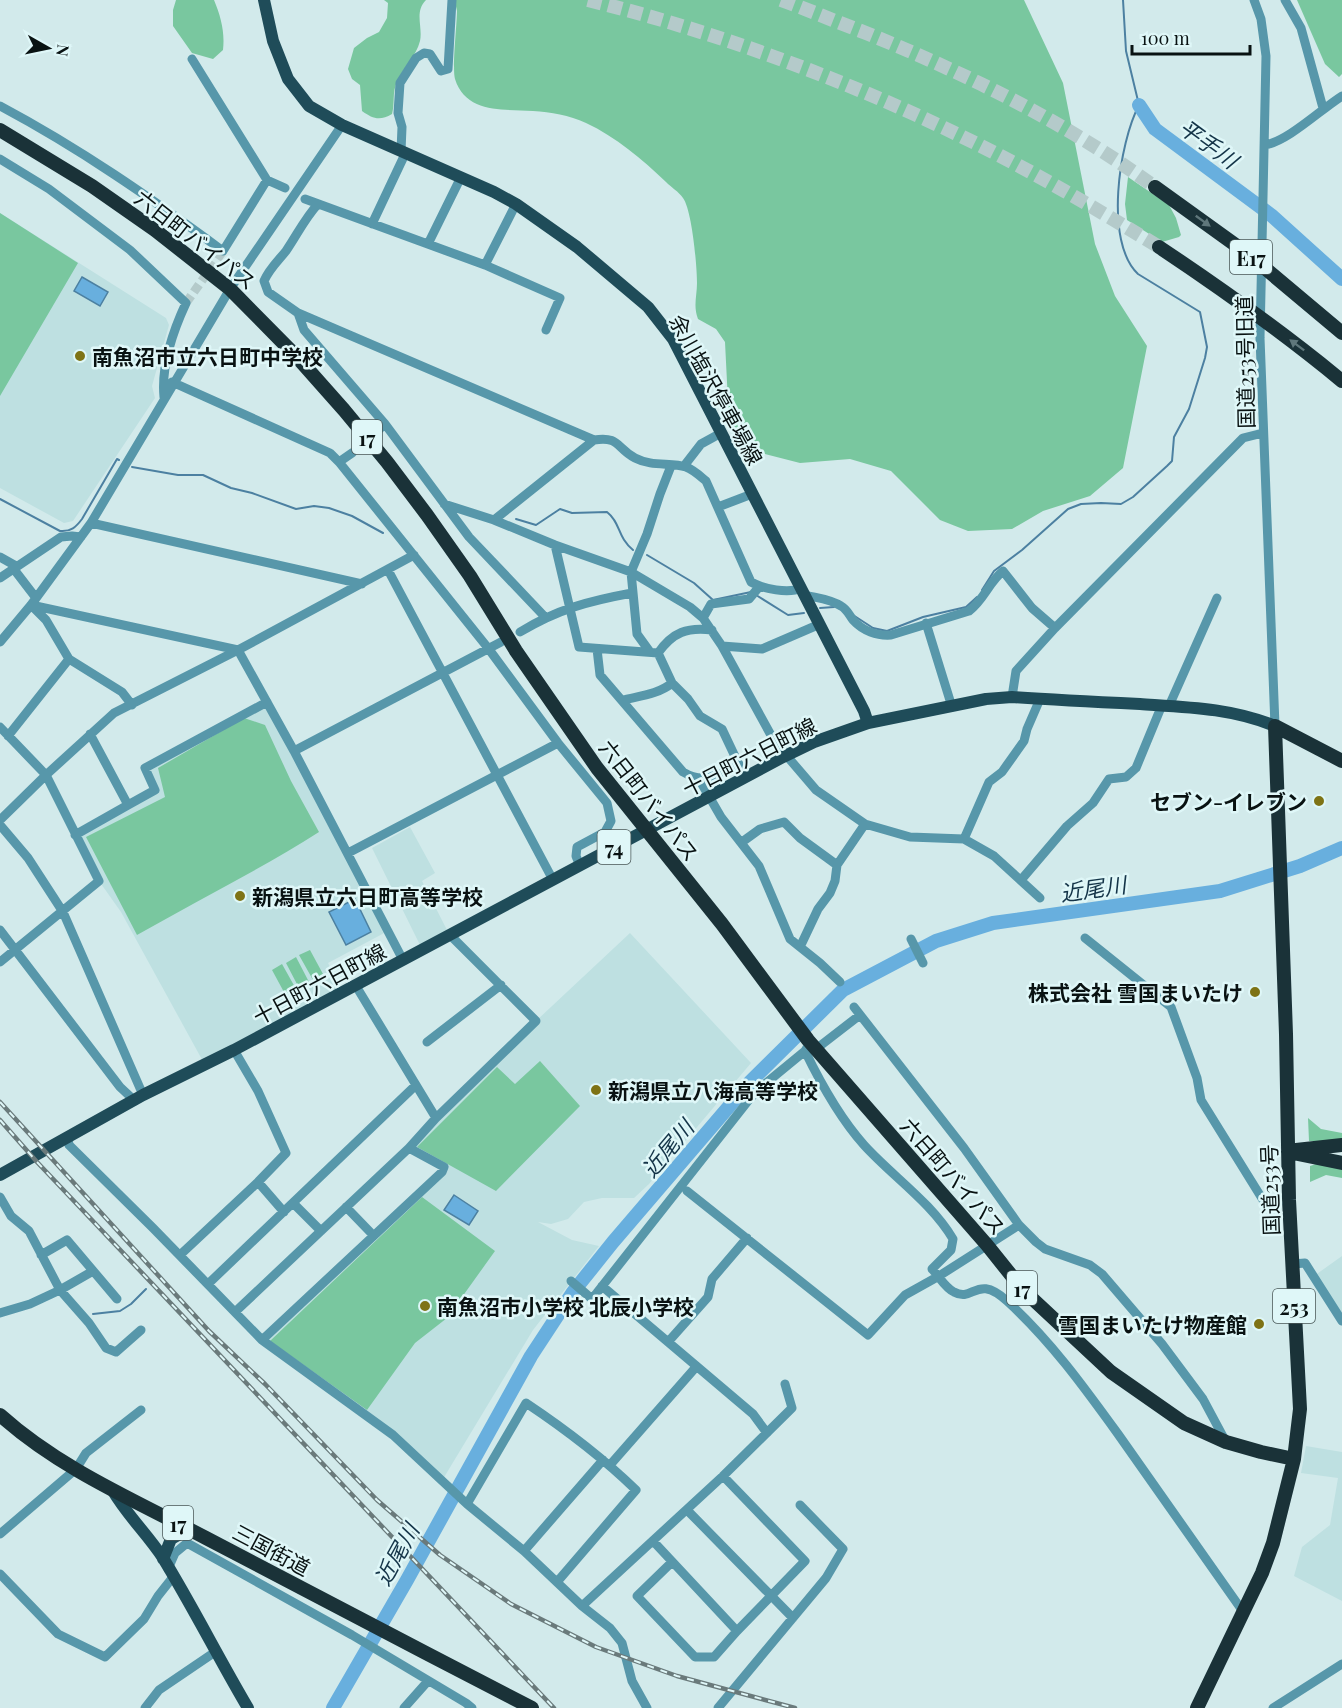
<svg xmlns="http://www.w3.org/2000/svg" width="1342" height="1708" font-family="'Playfair Display','Noto Sans JP',serif">
<style>
.built{fill:#bee0e1}
.green{fill:#79c79f}
.water{fill:#68afde;stroke:#4c80a1;stroke-width:1.5}
.lines{fill:none;stroke-linecap:round;stroke-linejoin:round}
.stream{stroke:#4c80a1;stroke-width:2}
.river{stroke:#68afde;stroke-width:14}
.minor-tunnel{stroke:#b4caca;stroke-width:9;stroke-dasharray:9 4.5;stroke-linecap:butt}
.highway-tunnel{stroke:#b4caca;stroke-width:14;stroke-dasharray:14 7;stroke-linecap:butt}
.minor{stroke:#5797aa;stroke-width:9}
.major{stroke:#1f4c59;stroke-width:12}
.highway{stroke:#1a3238;stroke-width:14}
.rail-casing{stroke:#6a7a7b;stroke-width:4.5}
.rail{stroke:#dff7f8;stroke-width:2;stroke-dasharray:7;stroke-linecap:butt}
.oneway{fill:#5f777b}
.poi-dot{fill:#7e7315;stroke:#dff7f8;stroke-width:2}
.labels{text-anchor:middle;dominant-baseline:central;stroke-width:5;stroke-linejoin:round;paint-order:stroke}
.shield{fill:#dff7f8;stroke:#495757;stroke-width:1.5}
.shield-label{font-size:20px;font-weight:bold;fill:#091212}
.street-label{font-size:21px;fill:#091212;stroke:#dff7f8}
.poi-label{font-size:21px;font-weight:bold;fill:#091212;stroke:#dff7f8;text-anchor:start}
.water-label{font-size:22px;font-style:italic;fill:#143448;stroke:#dff7f8}
</style>
<rect width="100%" height="100%" fill="#d2eaeb"/>
<path class="built" d="M0 213 166 318 169 325 152 386 155 398 73 521 64 523 0 488Z
M267 702 388 931 328 963 343 992 205 1065 121 912 99 881 75 835 155 790 145 768Z
M410 827 435 873 422 881 447 930 420 945 372 848Z
M630 933 751 1063 649 1184 634 1198H602L584 1202 568 1219 551 1224 538 1222 572 1240 599 1246 533 1330 443 1479 393 1435 262 1340 444 1167 409 1148 536 1021Z
M1342 1256V1321L1314 1276Z
M1306 1446 1342 1452V1601L1294 1576 1302 1547 1330 1525 1338 1478 1301 1473Z"/>
<path class="green" d="M176 0H214C221 17 225 32 223 50L213 59 192 53 173 26V10Z
M384 0H426C414 12 423 27 420 41 416 57 403 67 397 82 392 92 395 103 392 114 380 121 373 119 362 111L360 85 352 79 348 69 354 48 367 38 379 32 387 18 388 3Z
M452 0H1024L1063 83 1095 244 1115 296 1147 346 1123 468 1090 496 1043 511 1012 529 968 531 940 520 891 471 850 459 800 463 761 453 736 440 727 425 728 402 725 342 716 329 698 319C693 306 697 296 697 283 697 266 692 210 683 198 679 192 671 187 666 182 642 159 616 137 586 123 569 115 551 112 533 111 504 109 466 114 455 79 452 69 457 24 457 11L455 2Z
M1297 0H1342V74L1339 77 1325 64Z
M1128 177 1169 205 1176 218 1181 235 1179 237 1162 242 1127 220 1125 204Z
M0 213 78 263 0 396Z
M244 718 265 725 291 781 319 832C261 869 198 900 137 935L86 837 165 797 158 768Z
M310 950 323 974 313 980 299 955Z
M296 957 309 982 299 988 286 963Z
M282 964 296 989 285 994 272 970Z
M540 1061 580 1106 496 1191 417 1147 497 1067 515 1084Z
M1308 1118 1321 1129 1342 1133V1141H1309Z
M1316 1164 1342 1168V1178L1326 1175 1310 1182V1166Z
M422 1197 495 1251 447 1318 415 1343 367 1410 270 1341Z"/>
<path class="water" d="M82 277 108 292 100 306 74 291Z
M355 899 371 932 346 945 329 912Z
M454 1195 478 1211 469 1225 444 1210Z"/>
<g class="lines">
<path class="stream" d="M132 467 178 475H203L231 488 252 493 296 509 314 506 329 508 352 516 383 533
M0 499 60 531C71 532 76 527 82 519L117 459 119 460
M516 519 536 525 560 509 572 513 607 512C621 523 617 537 633 550
M647 555 694 583 713 600 751 592
M982 590 994 571 1022 550 1068 509 1081 504 1101 503 1121 504 1133 497 1167 466 1172 461 1174 437 1189 409 1205 358 1207 347 1200 312 1138 274C1104 242 1119 143 1139 105L1126 51 1123 0
M756 595 788 615 804 613
M820 608 834 607
M853 615 873 628 887 631 923 617 966 607 977 597
M93 1314 120 1311 131 1304 146 1289"/>
<path class="river" d="M1139 105 1155 129 1271 215 1342 279
M333 1708 407 1580 531 1356 573 1292 613 1242 750 1082 843 990 936 941 993 923 1220 891 1300 866 1342 848"/>
<path class="minor-tunnel" d="M186 303 223 251
M352 453 371 437"/>
<path class="highway-tunnel" d="M588 0C721 33 855 83 977 144 1039 175 1100 211 1159 247
M781 0C809 10 837 22 866 33 967 74 1067 123 1155 187"/>
<path class="minor" d="M1254 0 1261 19 1266 56 1260 338 1275 726
M1285 0 1301 28 1323 108
M192 59 267 180 285 188
M0 106C79 148 151 198 223 251L267 180
M1265 145C1288 141 1320 110 1342 96
M401 151 402 127 398 113 400 83 416 58 424 53 430 54 441 71 448 69 452 0
M0 159 49 189 130 250 186 303C173 331 161 366 164 397
M305 199 485 265 516 204
M318 204C305 218 297 235 286 251 278 261 269 269 264 281L268 292 298 313 594 440
M372 224 406 152
M428 244 461 177
M485 265 560 298 546 330
M298 313 304 330 385 424 469 537 545 617
M172 382 330 453 339 462 488 648 558 743 607 803 611 821 605 832 577 847 576 856 580 866
M372 436 385 424
M339 462 352 453
M684 466 701 444 721 433
M444 504 494 520 555 545 631 572 690 607 703 618 722 646 783 757
M718 507 752 494
M494 520 594 440C620 436 616 448 635 458 652 467 671 462 686 467 694 470 700 476 706 481L751 582C763 589 789 594 801 588
M91 523 362 584
M555 545 579 647 658 653 672 683C659 694 640 696 624 700
M0 557 16 566
M13 568 36 598
M388 570 553 880
M0 578 61 537 72 536 81 537
M805 595C817 598 831 599 841 606 847 609 849 615 853 620 863 631 877 636 891 635L969 611C984 600 989 582 1003 571L1032 608 1055 628
M31 605 238 650 294 751 403 960
M31 605 46 620 69 659 122 692 132 705
M703 618 711 604 749 599 759 587
M926 623 952 707
M520 632C558 609 589 601 632 593
M0 642 31 605 91 523 230 289 342 125
M722 646 762 649 820 624
M597 649 600 675 683 772C705 785 718 774 739 764
M650 652 637 634 631 572 647 534 660 494 671 466
M658 653C673 632 687 627 712 630
M672 683 688 699 700 716 722 729 740 767
M1012 697 1016 671 1055 628 1243 438 1263 433
M1169 706 1217 598
M0 727 46 775 99 881 0 962
M8 736 69 659
M294 751 501 642
M786 755 816 790 865 824 910 837 964 839 994 856 1040 898
M699 779 721 817 759 866 790 939 820 963 840 982
M128 805 155 790 145 768 267 702
M0 820 46 775 114 713 238 650 414 555
M0 825 28 858 63 912 143 1095
M75 835 128 805 90 734
M964 839 989 782 1002 772 1024 741 1027 729 1040 699
M742 842 760 829 784 822 800 838 837 865
M348 853 558 743
M1021 880 1067 826 1093 803 1109 779 1126 777 1136 768 1162 705
M0 930 120 1087 135 1101
M1085 938 1171 1007 1197 1078 1201 1100 1263 1200H1289
M911 939 923 963
M800 947 818 909 830 893 835 881 837 865 865 824
M356 986 436 1118
M854 1007 964 1148 1019 1225 1036 1242 1045 1249 1090 1265 1102 1274 1162 1344 1203 1399 1226 1442
M427 1042 501 985
M810 1043 805 1051C821 1084 839 1117 864 1145 892 1176 931 1202 953 1239L951 1250 932 1269C939 1276 945 1288 954 1292 974 1303 976 1273 1007 1301 1050 1340 1084 1387 1118 1434 1160 1493 1202 1553 1244 1613
M816 1049 860 1015
M68 1138 69 1145 153 1228 262 1340 393 1435 467 1504 524 1551 582 1606 610 1628 622 1643 632 1681 647 1708
M258 1182 284 1212
M687 1191 868 1335 905 1295 939 1276 1019 1225
M0 1197 11 1216 29 1231 60 1290 89 1323 106 1348 116 1352 141 1330
M293 1203 321 1231
M346 1207 373 1235
M41 1255 67 1240 117 1299
M180 1255 258 1182 286 1153 258 1091 234 1050
M1293 1264 1305 1263 1342 1321
M571 1281 592 1299 748 1101 760 1088 805 1051
M208 1284 416 1085
M602 1286 753 1414 767 1433
M235 1312 409 1148
M0 1313 30 1304 60 1290 93 1271
M262 1340 442 1172 444 1167 409 1148 436 1118 536 1021 450 935
M668 1342 708 1297 712 1279 747 1238
M610 1465 696 1367
M723 1476 792 1408 785 1384
M467 1504 526 1403C565 1429 602 1457 636 1490L557 1582
M687 1510 793 1618
M0 1534 76 1469 86 1453 141 1410
M524 1551 603 1460
M672 1562 637 1596 695 1657H714L737 1631
M168 1569 175 1553 187 1543 352 1635 466 1703 472 1708
M0 1574 58 1634 105 1657 144 1619 158 1596 173 1577
M582 1606 723 1476 805 1561 737 1631 653 1541
M145 1708 159 1690 215 1652
M404 1708 428 1681
M718 1708 826 1578 843 1549 800 1505
M1273 1708 1342 1664"/>
<path class="major" d="M264 0 273 41 288 79 309 106 342 125 494 192 516 204 577 247 648 307 673 339 864 711 868 723
M0 1175 143 1095 234 1050 783 757 814 742 868 723 986 699 1012 697C1055 700 1097 702 1140 704 1186 707 1232 708 1275 726
M113 1491C127 1515 148 1535 163 1558 193 1607 219 1659 248 1708
M163 1559 171 1539 189 1529"/>
<path class="highway" d="M0 130 92 186 155 230 230 289 297 357 344 410 387 462 427 515 470 576 516 651 597 768 722 924 808 1040 987 1245 1023 1290 1111 1372 1184 1423 1226 1442 1261 1452 1294 1459
M1155 187 1248 254 1342 333
M1159 247C1222 289 1284 333 1342 381
M1296 1150 1342 1145
M1288 1152 1342 1163
M0 1415C60 1469 136 1501 206 1538 315 1595 423 1652 532 1708
M1197 1708 1262 1573 1273 1543 1294 1459 1300 1409 1289 1200 1286 1034 1275 726 1342 761"/>
<defs>
<path id="rail" d="M0 1102 209 1331 265 1384 377 1500 440 1555 511 1604 596 1647 677 1676 795 1708
M0 1120 37 1162 554 1708"/>
</defs>
<use href="#rail" class="rail-casing"/>
<use href="#rail" class="rail"/>
</g>
<defs><path id="oneway-solid" d="M-6-.8H1V-3.2L6.5 0L1 3.2V.8H-6Z" transform="scale(1.5)"/></defs>
<g class="oneway">
<use href="#oneway-solid" transform="translate(1203 221) rotate(36)"/>
<use href="#oneway-solid" transform="translate(1297 345) rotate(-143)"/>
</g>
<g class="poi-dot">
<circle cx="80" cy="356" r="6"/>
<circle cx="1319" cy="801" r="6"/>
<circle cx="240" cy="896" r="6"/>
<circle cx="1255" cy="992" r="6"/>
<circle cx="596" cy="1090" r="6"/>
<circle cx="425" cy="1306" r="6"/>
<circle cx="1259" cy="1324" r="6"/>
</g>
<g class="labels">
<g class="shield">
<rect x="1230" y="240" width="42" height="34" rx="4.5"/>
<rect x="352" y="420" width="30" height="34" rx="4.5"/>
<rect x="597.5" y="830" width="33" height="34" rx="4.5"/>
<rect x="1007" y="1271" width="30" height="34" rx="4.5"/>
<rect x="1273" y="1289" width="42" height="34" rx="4.5"/>
<rect x="163" y="1506" width="30" height="34" rx="4.5"/>
</g>
<g class="shield-label">
<text x="1251" y="257">E17</text>
<text x="367" y="437">17</text>
<text x="614" y="847">74</text>
<text x="1022" y="1288">17</text>
<text x="1294" y="1306">253</text>
<text x="178" y="1523">17</text>
</g>
<g class="street-label">
<text transform="translate(196 239) rotate(38)">六日町バイパス</text>
<text transform="translate(1244 362) rotate(-91)">国道253号旧道</text>
<text transform="translate(717 389) rotate(61)">余川塩沢停車場線</text>
<text transform="translate(749 756) rotate(-27)">十日町六日町線</text>
<text transform="translate(650 800) rotate(52)">六日町バイパス</text>
<text transform="translate(319 983) rotate(-28)">十日町六日町線</text>
<text transform="translate(954 1176) rotate(49)">六日町バイパス</text>
<text transform="translate(1269 1190) rotate(-92)">国道253号</text>
<text transform="translate(272 1549) rotate(28)">三国街道</text>
</g>
<g class="poi-label">
<text x="92" y="356">南魚沼市立六日町中学校</text>
<text x="1307" y="801" text-anchor="end">セブン-イレブン</text>
<text x="252" y="896">新潟県立六日町高等学校</text>
<text x="1243" y="992" text-anchor="end">株式会社 雪国まいたけ</text>
<text x="608" y="1090">新潟県立八海高等学校</text>
<text x="437" y="1306">南魚沼市小学校 北辰小学校</text>
<text x="1247" y="1324" text-anchor="end">雪国まいたけ物産館</text>
</g>
<g class="water-label">
<text transform="translate(1209 143) rotate(36)">平手川</text>
<text transform="translate(1093 888) rotate(-8)">近尾川</text>
<text transform="translate(667 1148) rotate(-50)">近尾川</text>
<text transform="translate(396 1554) rotate(-61)">近尾川</text>
</g>
</g>
<g transform="translate(48 48) rotate(99)" stroke="#dff7f8" stroke-width="4.5" paint-order="stroke">
<path d="M0-4.5L10 22L0 15L-10 22Z" fill="#091212"/>
<text y="-9" font-size="16" font-weight="bold" text-anchor="middle" fill="#091212">N</text>
</g>
<path d="M1132 45v9h118v-9" fill="none" stroke="#091212" stroke-width="3"/>
<text x="1141" y="45" font-size="18" fill="#091212" stroke="#dff7f8" stroke-width="4.5" paint-order="stroke">100 m</text>
</svg>
